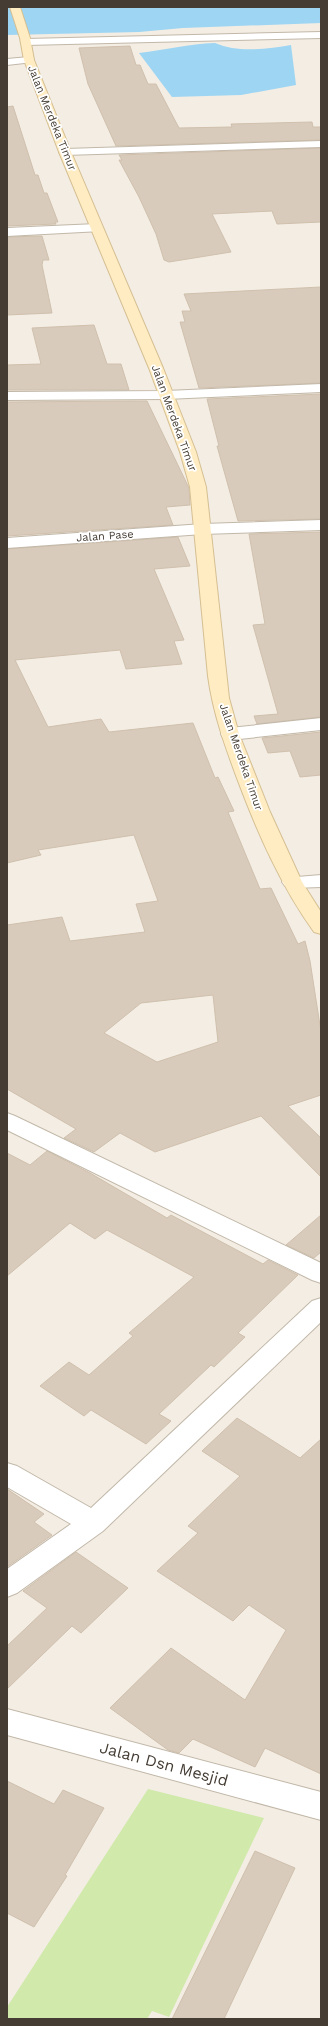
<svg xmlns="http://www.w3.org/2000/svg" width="328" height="2026" font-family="'Work Sans',sans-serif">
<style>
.green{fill:#d1e9ab}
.water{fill:#9dd5f3}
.building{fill:#d8cbbc;stroke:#d0c0ac;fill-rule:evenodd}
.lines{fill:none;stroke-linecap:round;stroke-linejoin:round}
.street-casing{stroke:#c2b8a9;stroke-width:2}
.secondary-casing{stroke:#d5bf92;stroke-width:2}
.street{fill:#fff;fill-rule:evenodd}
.secondary{fill:#ffecc2;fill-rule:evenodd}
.labels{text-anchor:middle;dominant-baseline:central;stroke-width:3.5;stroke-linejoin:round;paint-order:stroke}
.far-street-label{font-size:11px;fill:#453d34;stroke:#fff}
.near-street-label{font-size:16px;fill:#453d34;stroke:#fff}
</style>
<rect width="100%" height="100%" fill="#f3ede4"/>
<path class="green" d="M148 1789 264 1818 169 2017 152 2011 147 2019H7V2007Z"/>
<path class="water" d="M7 7H321V23L183 28 139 32 7 35Z
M215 43C238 53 267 49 291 45L296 85 241 95 172 97 139 53C165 50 189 44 215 43Z"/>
<path class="building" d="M130 46 136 65H140L148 84H156L179 128 232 127 231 124 312 122 313 127H321V140L116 146 88 84 79 48Z
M13 106 35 175H38L44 193H47L58 222H55L56 224 7 226V107Z
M321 148V222L277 224 272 211 212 214 231 252 169 262 164 260 156 234 139 197 119 160H122L119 155Z
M42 236 49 260H43L42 265 52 313 7 315V237Z
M321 287V383L199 388 180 322H185L182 311H191L184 294Z
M94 325 107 364H121L129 390H7V365L41 364 32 328Z
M321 394V519L238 521 217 446H219L207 399Z
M133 401H147L189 488 190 505 166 507 173 525 7 536V402Z
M321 532V717L257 724 254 716 278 714 253 625 265 624 249 534Z
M178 537 190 566 154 569 184 640 174 641 182 664 126 669 120 650 15 660 48 727 101 719 109 732 193 723 215 778 218 777 234 811 228 812 260 889 271 888 298 944 305 941 310 961 321 1032V1095L288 1106 321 1138V1177L261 1116 155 1152 120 1133 94 1152 64 1138 76 1129 7 1089V925L62 917 70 941 145 932 136 904 158 901 134 835 38 850 41 855 7 863V549ZM213 995 218 1042 157 1062 104 1033 141 1003Z
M321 732V775L300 777 290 751 268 753 262 738Z
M47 1151 90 1173 167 1218 171 1215 263 1264 268 1260 298 1275 238 1333 245 1337 214 1367 211 1365 159 1414 171 1421 146 1444 91 1410 84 1416 40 1386 69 1362 89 1375 133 1336 129 1333 194 1277 107 1230 95 1239 70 1223 7 1276V1153L30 1165Z
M321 1215V1252L314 1258 286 1245Z
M237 1418 300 1458 321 1439V1774L265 1748 255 1767 193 1739 179 1753 168 1750 110 1708 171 1648 245 1700 286 1630 249 1605 233 1621 157 1571 198 1533 188 1526 240 1476 202 1451Z
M7 1489 44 1514 34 1522 52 1535 7 1567Z
M76 1552 128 1588 81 1633 72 1626 7 1689V1646L47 1608 23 1591Z
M7 1781 54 1804 63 1790 104 1808 65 1875 67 1876 34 1927 7 1913Z
M255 1851 295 1868 224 2019H172Z"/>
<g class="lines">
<defs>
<path id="street" d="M321 32V38L26 45 21 42 26 39Z
M29 57 33 58 34 60 33 62 7 65V59Z
M321 141V147L65 155 59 152 65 149Z
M97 224 103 228 101 231 7 236V228Z
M321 384V392L166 399 7 400V392L166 391Z
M321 520V530L203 534 7 548V538L203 524Z
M321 718V730L230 740 223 738 221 734 223 730 230 728Z
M321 875V887L292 888 285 886 282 882 285 878Z
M7 1113 15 1116 321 1263V1283L312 1280 7 1130Z
M321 1298V1322L103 1531 17 1593 7 1597V1569L71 1524 7 1487V1463L17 1466 91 1508 312 1301Z
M7 1709 321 1792V1820L7 1735Z"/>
<path id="secondary" d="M10 7H20L30 38 34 60 71 152 163 368 196 452 206 487 229 698 239 734 270 812 302 882 321 912V934L314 932C281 886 258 834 238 781 225 746 213 713 208 676L190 487 180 452 149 368 59 152 24 60 20 38Z"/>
</defs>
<use href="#street" class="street-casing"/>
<use href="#secondary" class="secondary-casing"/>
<use href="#street" class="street"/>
<use href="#secondary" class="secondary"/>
</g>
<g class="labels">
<g class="far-street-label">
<text transform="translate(52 118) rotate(68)">Jalan Merdeka Timur</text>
<text transform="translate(174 418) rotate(70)">Jalan Merdeka Timur</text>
<text transform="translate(105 536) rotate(-4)">Jalan Pase</text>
<text transform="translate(241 757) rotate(71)">Jalan Merdeka Timur</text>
</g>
<g class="near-street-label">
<text transform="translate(164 1764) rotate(15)">Jalan Dsn Mesjid</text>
</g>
</g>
<rect width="328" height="2026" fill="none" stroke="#453d34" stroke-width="16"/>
</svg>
